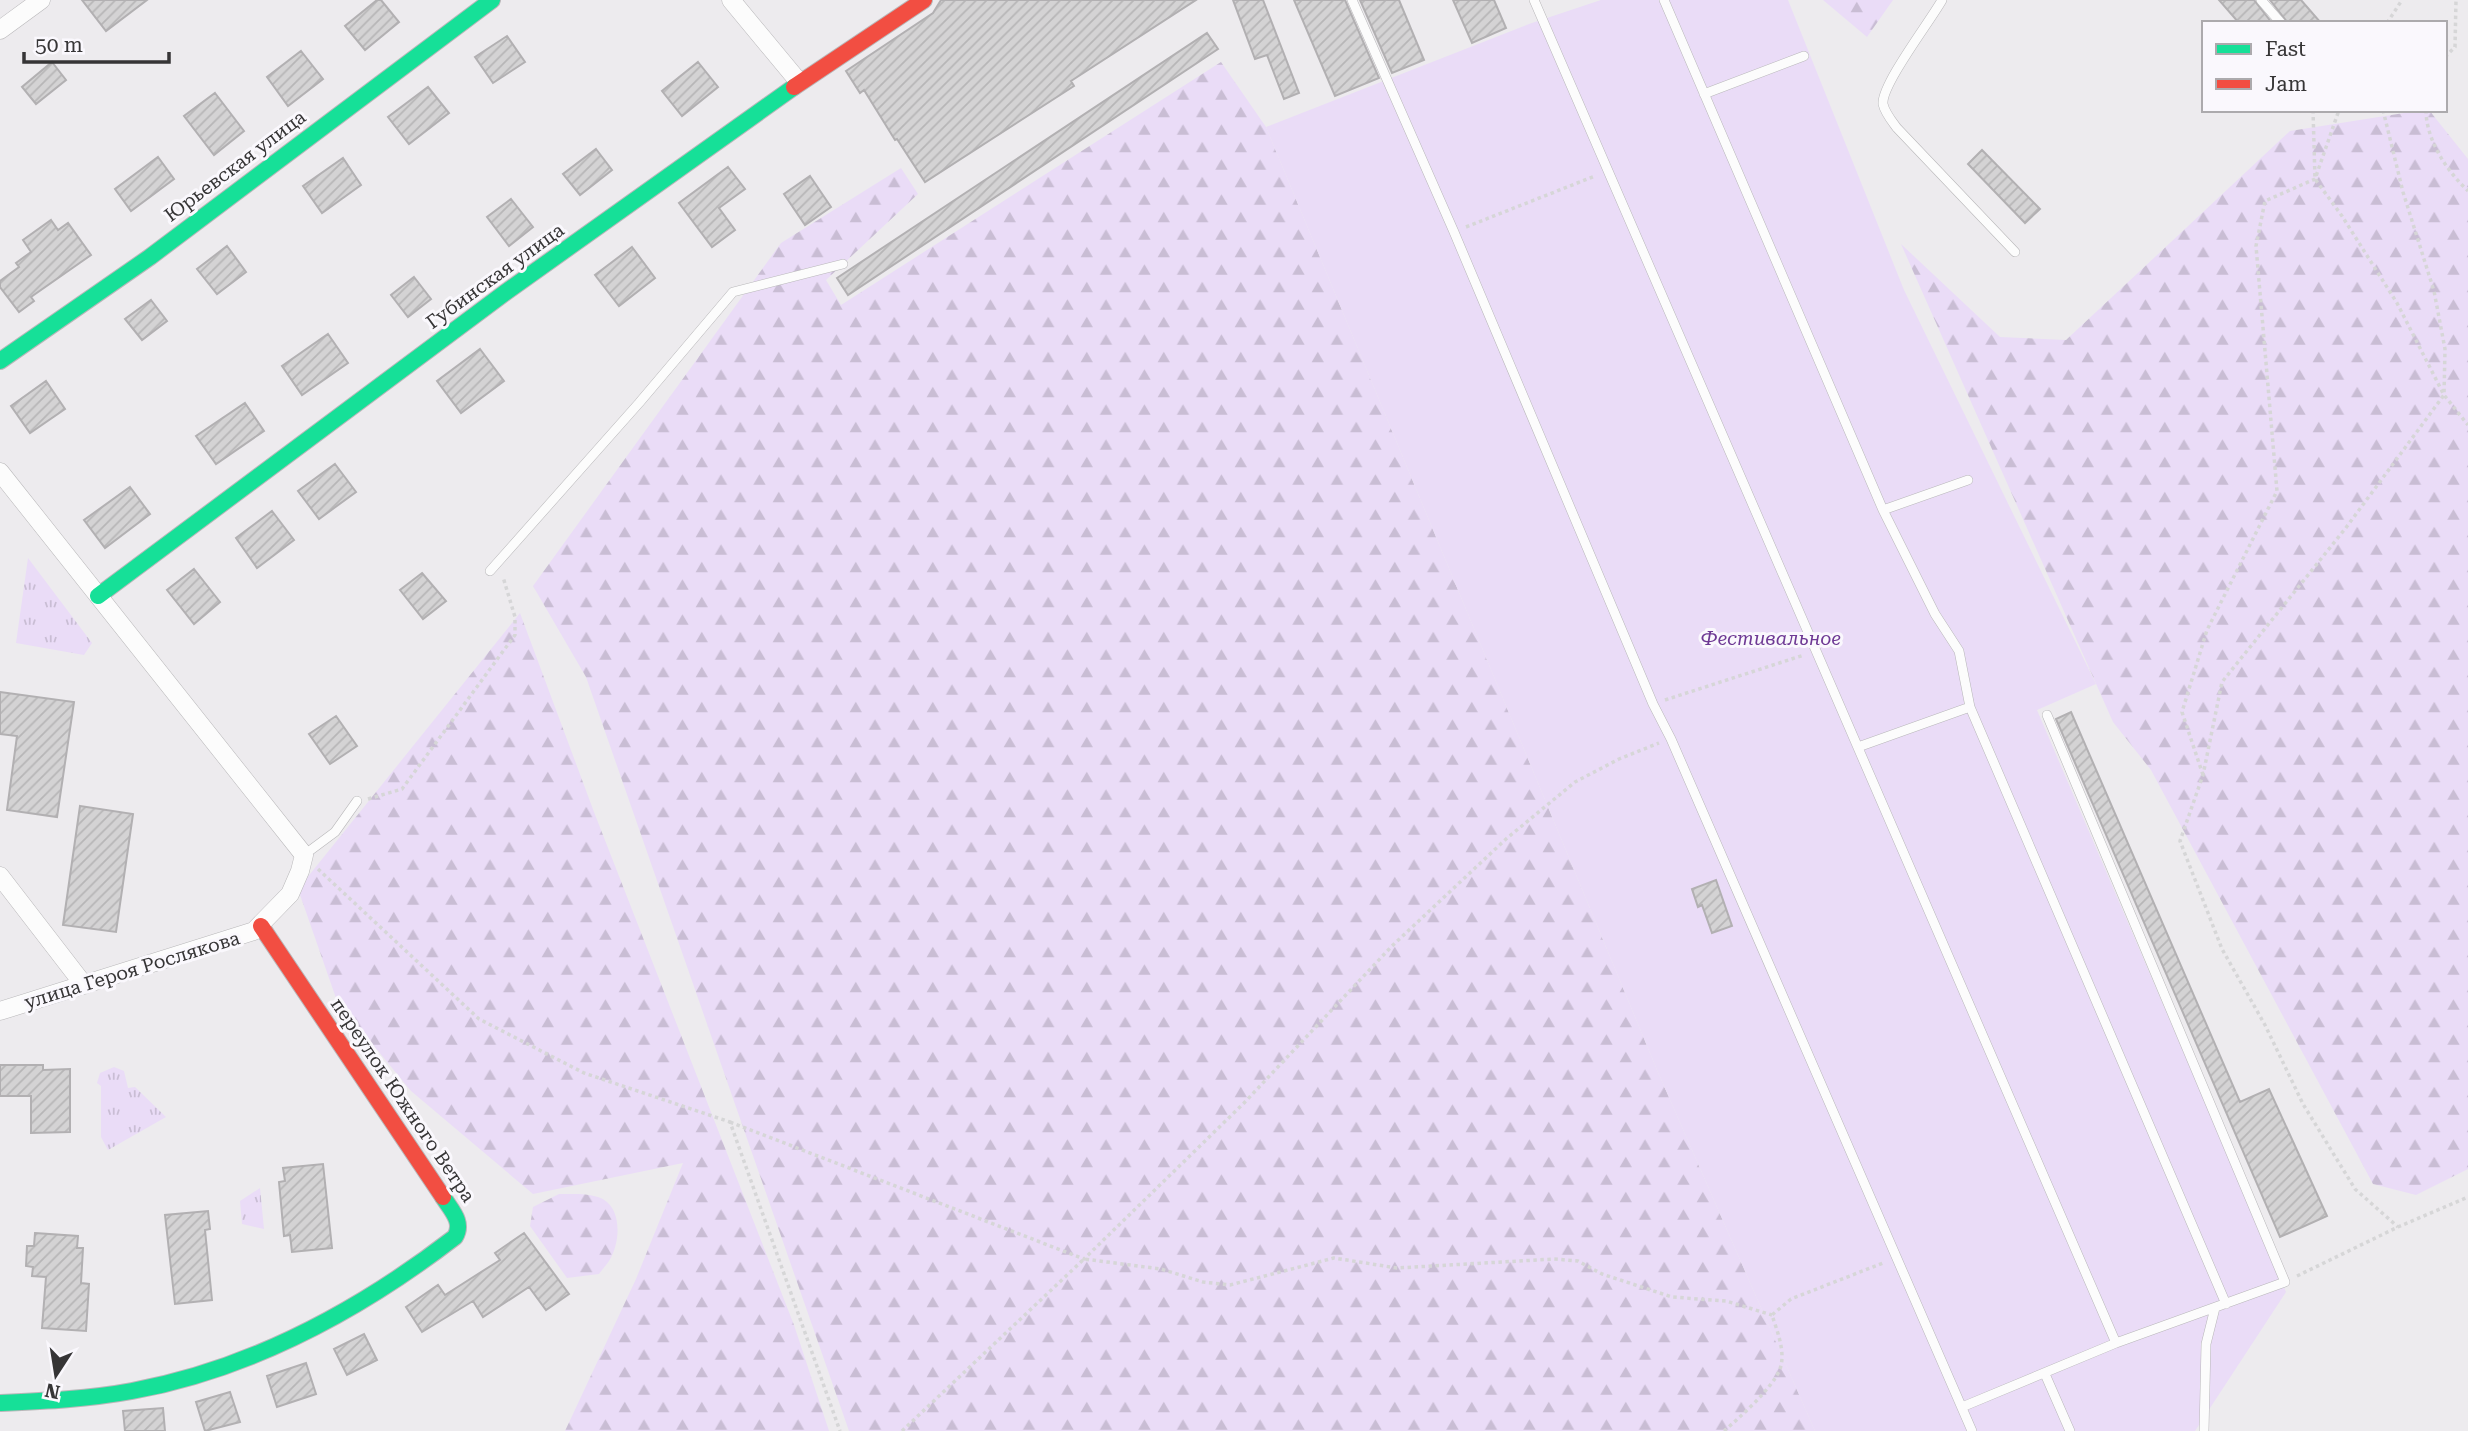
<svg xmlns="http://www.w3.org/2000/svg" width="2468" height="1431" font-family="'Roboto Serif',serif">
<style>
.grass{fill:url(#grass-tufts)}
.forest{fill:url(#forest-firs)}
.garden{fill:#eadcf7}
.building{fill:url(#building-hatch);stroke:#b2b0b2;stroke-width:2}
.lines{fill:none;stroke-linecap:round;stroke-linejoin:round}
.lane-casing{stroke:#b8b7b9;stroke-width:10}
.street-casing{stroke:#b8b7b9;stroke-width:19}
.fast-casing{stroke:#b8b7b9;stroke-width:18}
.jam-casing{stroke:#b8b7b9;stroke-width:18}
.path{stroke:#d6d6d7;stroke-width:3.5;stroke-dasharray:3.5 3.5;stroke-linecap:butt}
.lane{stroke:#fcfcfc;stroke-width:9}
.street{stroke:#fcfcfc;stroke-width:18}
.fast{stroke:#16e098;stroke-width:16}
.jam{stroke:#f24e42;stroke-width:16}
.labels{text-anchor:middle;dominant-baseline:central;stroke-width:6;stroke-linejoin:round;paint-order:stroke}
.street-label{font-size:19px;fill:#363536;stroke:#faf8fd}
.park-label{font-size:19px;font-style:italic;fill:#6e3994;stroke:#faf8fd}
</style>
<defs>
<pattern id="grass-tufts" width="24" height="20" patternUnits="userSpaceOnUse" patternTransform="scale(1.75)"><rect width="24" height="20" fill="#eadcf7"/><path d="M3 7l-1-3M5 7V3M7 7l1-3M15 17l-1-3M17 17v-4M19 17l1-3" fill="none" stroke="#c9bdd4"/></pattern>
<pattern id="forest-firs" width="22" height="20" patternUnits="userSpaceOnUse" patternTransform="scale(1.75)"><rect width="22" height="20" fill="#eadcf7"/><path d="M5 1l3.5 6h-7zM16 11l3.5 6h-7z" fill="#c9bdd4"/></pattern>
<pattern id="building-hatch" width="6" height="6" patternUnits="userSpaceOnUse" patternTransform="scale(1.75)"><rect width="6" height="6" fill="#d4d3d4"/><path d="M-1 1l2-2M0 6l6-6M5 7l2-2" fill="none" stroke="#b7b6b7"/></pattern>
</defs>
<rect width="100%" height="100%" fill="#edebee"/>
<path class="grass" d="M28 558 92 643 84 655 16 643Z
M114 1067 124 1071 128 1088 135 1087 166 1117 108 1150 101 1137V1086L97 1083 100 1073Z
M260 1188 264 1229 242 1224 240 1201Z"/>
<path class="forest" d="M1823 0H1893L1867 37Z
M1221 62 1266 127 1657 1070 1815 1431H849L586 677 533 586 781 243 901 168 918 194 826 280 841 305Z
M2423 110H2429L2468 159V1169L2416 1195 2373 1184 2151 770 2113 722 1901 244 2000 337 2066 340 2290 131Z
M520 613 594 812 794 1325 829 1431H565L636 1279 683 1163 533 1194 411 1091 337 1001 298 889Z
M559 1194C572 1194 586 1193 598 1197 623 1205 621 1242 609 1261 606 1265 602 1270 599 1274L567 1278 530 1226 533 1207Z"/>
<path class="garden" d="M1601 0H1788L1904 290 2096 684 2037 710 2286 1292 2195 1431H1815L1657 1070 1266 127 1529 24Z"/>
<path class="building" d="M82 0H147L106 31Z
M377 0H381L399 22 365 50 345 26Z
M941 0H1196L1071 81 1074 86 925 182 897 139 895 140 864 90 860 93 846 71 933 13Z
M1233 0H1263L1299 93 1284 99 1267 55 1255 59Z
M1294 0H1345L1379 78 1335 96Z
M1360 0H1399L1424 60 1392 73Z
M1453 0H1494L1506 28 1472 43Z
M2219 0H2254L2272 23H2239Z
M2270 0H2301L2321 23H2288Z
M1207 33 1218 49 848 295 837 278Z
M507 36 525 62 493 83 475 57Z
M301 51 323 79 288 106 267 77Z
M52 62 66 80 36 104 22 87Z
M698 62 718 87 682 116 662 91Z
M428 87 449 113 409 144 388 117Z
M215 93 244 131 214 155 184 116Z
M596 149 612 170 580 195 563 174Z
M1982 150 2040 209 2025 223 1968 164Z
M158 157 174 179 131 211 115 189Z
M343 158 361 185 322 213 303 186Z
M728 167 745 189 719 208 735 230 712 247 679 203Z
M810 176 831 207 805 225 784 194Z
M511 199 533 227 509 246 487 217Z
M51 220 58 230 68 223 91 255 31 297 34 301 19 312 0 287V281L19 267 16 263 31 252 23 240Z
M227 246 246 272 217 294 197 269Z
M632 247 655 278 619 306 595 275Z
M414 277 431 299 408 317 391 295Z
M151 300 167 321 142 340 125 319Z
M328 334 348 363 302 395 282 366Z
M480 349 504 381 461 413 437 381Z
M46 381 65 409 30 433 11 406Z
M245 403 264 431 216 464 196 436Z
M335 464 356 492 319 519 298 491Z
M130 487 150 514 105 548 84 520Z
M272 511 294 540 257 568 236 538Z
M194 569 220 602 194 624 167 590Z
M422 573 446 601 423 619 400 590Z
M0 692 74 702 57 817 7 810 17 736 0 734Z
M2071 712 2240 1102 2269 1089 2327 1216 2280 1237 2056 719Z
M336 716 357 746 330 764 309 734Z
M80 806 133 814 116 932 63 925Z
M1716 880 1732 926 1712 933 1702 905 1698 907 1692 889Z
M0 1065H43V1070L70 1069V1132L31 1133V1096H0Z
M323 1164 332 1248 292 1252 290 1235 284 1236 279 1182 285 1181 283 1168Z
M208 1211 210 1229 205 1230 212 1300 175 1304 165 1215Z
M35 1233 78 1236 77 1248H83L81 1283 89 1284 86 1331 42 1328 46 1277 32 1276 33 1267 26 1266 27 1246H34Z
M524 1233 569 1294 546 1310 529 1287 483 1317 473 1301 422 1332 406 1307 438 1285 445 1295 500 1260 495 1253Z
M364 1334 377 1360 347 1375 334 1349Z
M306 1363 316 1394 277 1407 267 1376Z
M230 1392 240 1422 205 1431 196 1402Z
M163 1408 165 1431H125L123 1411Z"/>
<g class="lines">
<defs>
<path id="lane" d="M1352 0 1454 232 1653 704 1671 739 1972 1431
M1534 0 2116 1343
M1664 0 1883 510 1935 614 1959 651 1970 707 2226 1304
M1942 0C1931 20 1881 85 1883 104 1885 113 1891 120 1897 128L2015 252
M2261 0 2281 23
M1704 94 1804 56
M1883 510 1968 480
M490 571 639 403 733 292 843 264
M1858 747 1970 707
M304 855 335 832 357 801
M2045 1374 2070 1431
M1962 1407 2116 1343 2285 1282 2047 715
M2204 1431 2206 1344 2215 1308"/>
<path id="street" d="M731 0 799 82
M0 30 41 0
M0 472 304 855 300 871 290 894 254 931 0 1011
M0 876 84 985"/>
<path id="fast" d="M0 361 150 257 492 0
M98 596 506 292 794 87
M0 1403C44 1401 89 1399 132 1391 252 1369 360 1310 455 1237 464 1222 451 1210 443 1197"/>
<path id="jam" d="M794 87 924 0
M261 926 443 1197"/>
</defs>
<use href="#lane" class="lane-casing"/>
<use href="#street" class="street-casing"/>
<use href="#fast" class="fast-casing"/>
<use href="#jam" class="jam-casing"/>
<path class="path" d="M2387 23 2402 0
M2445 57 2455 47 2456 0
M2313 110 2315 179 2342 216 2397 303 2444 395 2468 425
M2383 110 2403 192 2434 291 2445 349 2444 395 2345 529 2222 682 2203 775 2180 841 2222 949 2265 1025 2303 1104 2355 1189 2398 1227
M2426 110C2426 140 2447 171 2468 191
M1466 227 1595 176
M1665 700 1804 655
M2203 775 2182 712 2207 630 2277 491 2256 246 2265 201 2315 179 2339 110
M368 799 402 789 515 635V617L503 577
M318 869 479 1019 584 1073 730 1122 840 1431
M730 1122 1084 1259 1244 1103 1392 946 1506 839 1575 782 1619 759 1659 743
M2297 1276 2398 1227 2468 1197
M902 1431 1084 1259 1161 1269 1203 1282 1230 1285 1334 1258 1397 1268 1554 1259 1578 1261 1602 1274 1672 1297 1726 1301 1772 1315
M1724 1431C1740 1417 1772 1389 1780 1369 1786 1352 1777 1331 1772 1315L1791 1299 1883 1263"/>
<use href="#lane" class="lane"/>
<use href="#street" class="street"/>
<use href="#fast" class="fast"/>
<use href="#jam" class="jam"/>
</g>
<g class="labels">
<g class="street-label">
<text transform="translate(235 166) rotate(-37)">Юрьевская улица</text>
<text transform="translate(495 276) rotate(-36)">Губинская улица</text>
<text transform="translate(132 970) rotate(-17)">улица Героя Рослякова</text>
<text transform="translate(403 1100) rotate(56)">переулок Южного Ветра</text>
</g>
<g class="park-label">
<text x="1771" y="638">Фестивальное</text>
</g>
</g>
<rect x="2202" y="21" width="245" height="91" fill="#faf8fd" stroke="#acaaad" stroke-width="2"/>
<rect x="2216" y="44" width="35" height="10" fill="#16e098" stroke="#acaaad" stroke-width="2"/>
<text x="2265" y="56" font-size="21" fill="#363536">Fast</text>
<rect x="2216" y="79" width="35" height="10" fill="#f24e42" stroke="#acaaad" stroke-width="2"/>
<text x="2265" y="91" font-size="21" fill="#363536">Jam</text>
<g transform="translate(56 1375) rotate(192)" stroke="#faf8fd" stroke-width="5" paint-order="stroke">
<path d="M0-5L12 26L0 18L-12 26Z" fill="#363536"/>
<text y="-10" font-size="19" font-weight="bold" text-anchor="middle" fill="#363536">N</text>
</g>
<path d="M24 52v10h145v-10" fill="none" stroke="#363536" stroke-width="3.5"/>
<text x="35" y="52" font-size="21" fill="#363536" stroke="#faf8fd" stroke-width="5" paint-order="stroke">50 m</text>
</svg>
